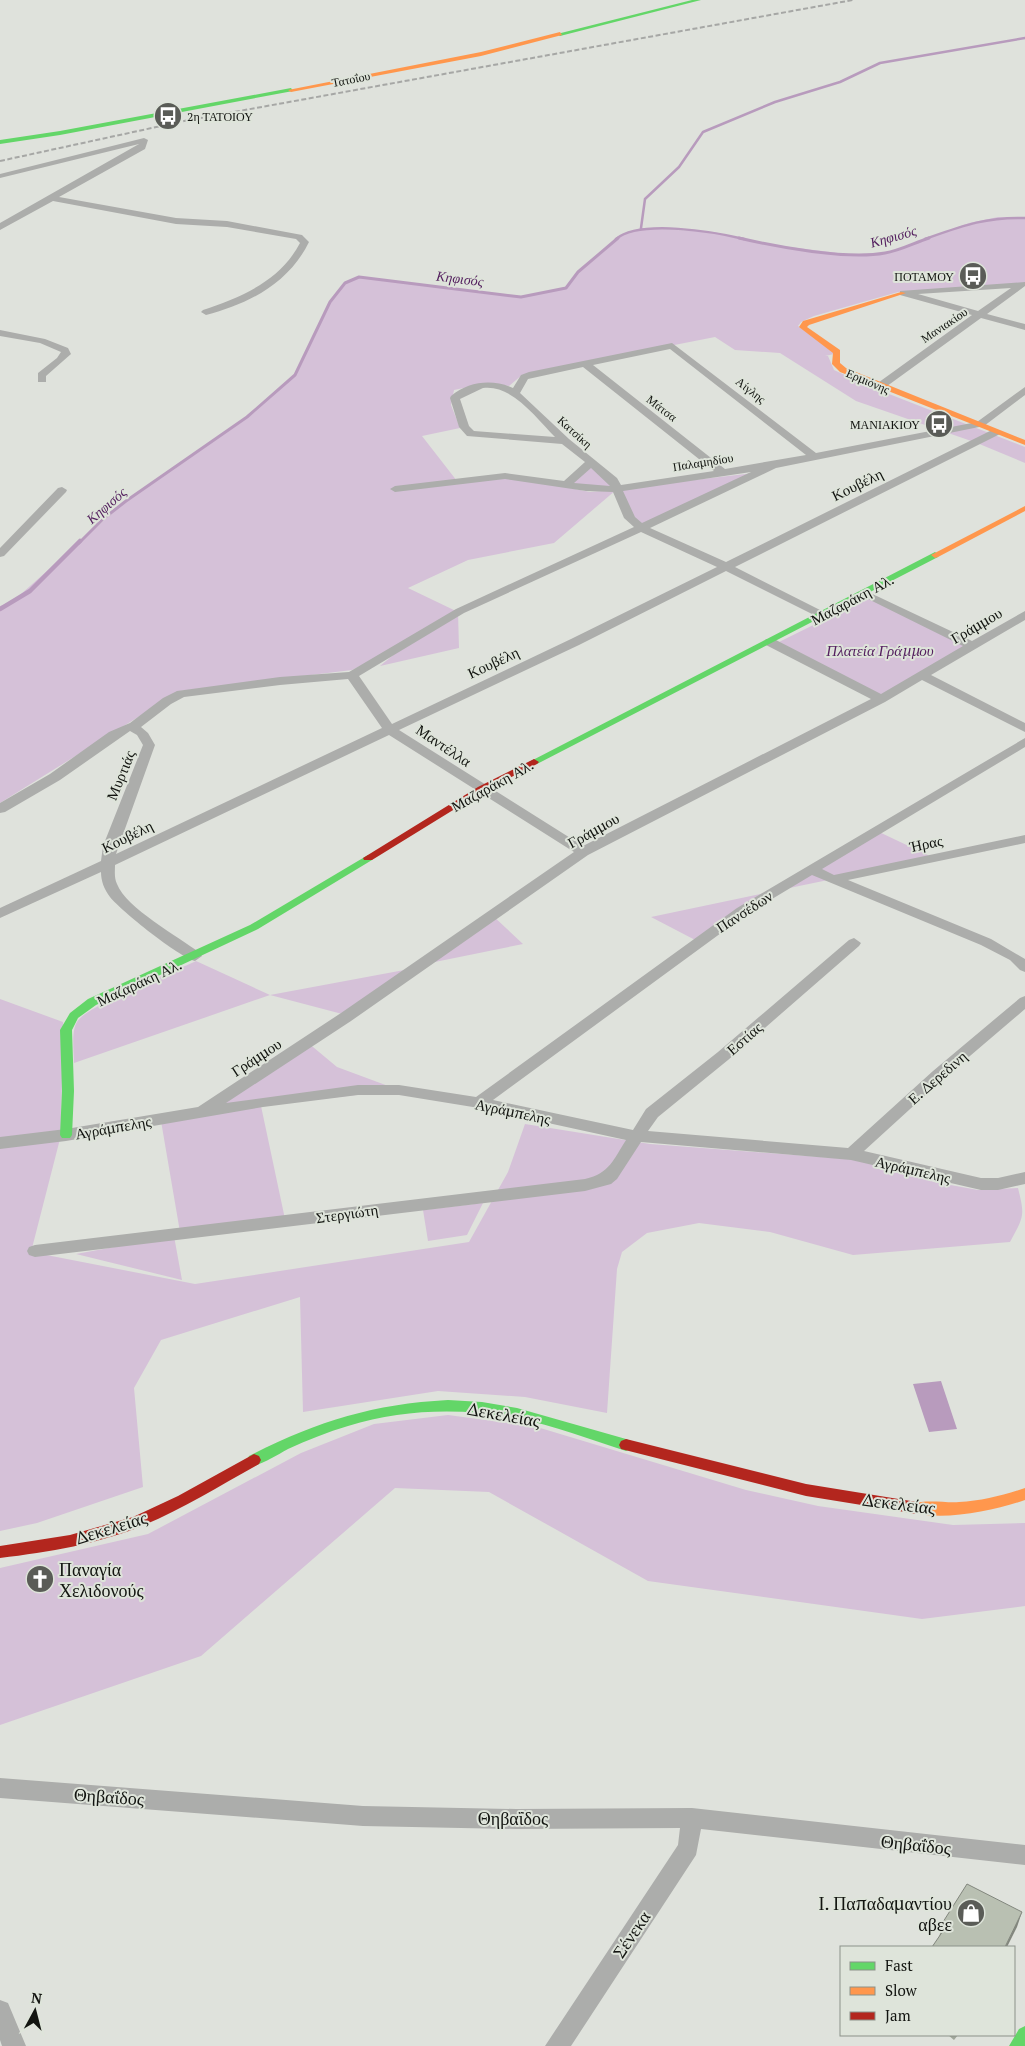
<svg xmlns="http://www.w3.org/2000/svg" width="1025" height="2046" font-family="'PT Serif',serif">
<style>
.green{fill:#d5c1d8}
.water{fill:#b89bbd}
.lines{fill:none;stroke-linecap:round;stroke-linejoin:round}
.stream-far2{stroke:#b89bbd;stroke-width:2.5}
.stream-far1{stroke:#b89bbd;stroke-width:3}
.stream{stroke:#b89bbd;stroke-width:4.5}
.street{fill:#acadab;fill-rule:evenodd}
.fast{fill:#63d668;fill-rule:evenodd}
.slow{fill:#ff974d;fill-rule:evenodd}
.jam{fill:#b3261e;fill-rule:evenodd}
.rail{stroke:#a6a7a5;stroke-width:2;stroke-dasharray:5 2.5;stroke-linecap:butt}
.wall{fill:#9fa599}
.shaded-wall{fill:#82867d}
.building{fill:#b9c0b2;stroke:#82867d}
.labels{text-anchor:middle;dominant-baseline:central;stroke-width:4;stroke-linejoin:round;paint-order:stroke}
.far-street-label{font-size:12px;fill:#121410;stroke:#dee4da}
.far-poi-label{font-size:12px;fill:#121410;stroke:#dee4da;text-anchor:end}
.far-water-label{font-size:14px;font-style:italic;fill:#531e5e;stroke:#dee4da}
.street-label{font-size:15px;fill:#121410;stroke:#dee4da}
.park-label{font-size:15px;font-style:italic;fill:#552060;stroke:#dee4da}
.near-street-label{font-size:18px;fill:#121410;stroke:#dee4da}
.near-poi-label{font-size:18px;fill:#121410;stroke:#dee4da;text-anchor:start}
</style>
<rect width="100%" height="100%" fill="#dfe2dc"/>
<path class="green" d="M998 217 1025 218V284L898 292 814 316 801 322 798 326 831 349 834 354 825 356H828L834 370 871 387 1025 447V463L977 443 856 401 780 353 735 350 715 337 522 375 509 386 488 383 454 390 451 405 460 428 422 436 457 481 520 478 590 492 613 490 570 483 591 464 617 489 754 473 641 528 616 490 554 543 468 560 408 588 458 612 459 648 380 666 410 641 352 670 180 691 0 803V606L12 602 126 501 247 417 295 375 330 302 345 283 359 277 521 297 566 288 578 272 620 236 641 228 714 232 765 244 863 256 887 253 969 223Z
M868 598 972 646 881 699 779 642Z
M877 831 934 858 775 891 699 942 651 917 775 891Z
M492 915 523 944 420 965Z
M196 961 270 995 415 968 346 1015 270 995 74 1063C74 1052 71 1031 77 1022 86 1006 175 971 196 961Z
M0 999 63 1022 61 1135 31 1252 195 1284 469 1242 508 1172 525 1124 650 1144 860 1160 934 1182 978 1190 1018 1188C1025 1216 1024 1216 1010 1242L853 1255 770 1232 699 1223 647 1233 622 1252 617 1269 607 1413 525 1397 438 1391 303 1412 300 1297 161 1340 134 1388 143 1487 37 1523 0 1531Z
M307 1042 337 1067 399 1090 261 1106 285 1219 180 1232 161 1121 211 1112Z
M483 1203 467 1235 428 1241 423 1210Z
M174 1236 182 1280 76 1254Z
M448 1415 537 1427 746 1490 818 1506 953 1525 1025 1523V1606L922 1619 648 1581 489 1492 395 1488 201 1656 0 1725V1568L148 1534 301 1453 374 1424Z"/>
<path class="water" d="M941 1381 957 1429 929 1432 913 1384Z"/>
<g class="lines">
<path class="stream-far2" d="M641 228 645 199 679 167 703 132 775 102 840 82 880 63 1025 38
M616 239C640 219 715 232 744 239
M925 239C962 226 985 217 1025 218"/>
<path class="stream-far1" d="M739 238C777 247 847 260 885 253 899 251 914 243 929 238
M79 543 103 519 126 501 247 417 295 375 330 302 345 283 359 277 521 297 566 288 578 272 618 238"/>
<path class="stream" d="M0 609 30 591 80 541"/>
<path class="street" d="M144 138 148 140 145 149 59 197 176 218 227 221 302 235 309 242C289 283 249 304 206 315L201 312 203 310C242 297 280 281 300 243L296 239 227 227 176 224 53 201 0 230V223L139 144 0 178V174Z
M1025 282V286L987 314 1025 324V330L981 318 883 389H875V385L972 315 900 295V291ZM1011 288 978 311 918 294Z
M0 330 45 339 68 348 71 354 46 376V382H38V373L57 358 61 352 40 343 0 336Z
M672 343 816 453 977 422 1025 387V395L984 426 776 468 650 528 726 562 992 430H1000V434L735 567 826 613V617H818L726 571 579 645 399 730 583 846 871 699 766 645 764 642 766 639H774L881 694 963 646 860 595V591L864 590 972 641 1025 611V620L931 675 1025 723V732L922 680 885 702 588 855 351 1021 226 1103 358 1085H399L476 1097 737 908 1025 738V747L822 869 834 875 1025 835V843L848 880 991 939 1025 959V972L1020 970 1010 960 981 945 812 875 747 914 493 1100 633 1130 646 1109 718 1052 849 940 854 938 861 943 859 946 728 1060 658 1117 648 1131 848 1148 933 1071 1020 998 1025 996V1009L943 1079 864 1151 981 1178H998L1025 1172V1184L998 1190H981L851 1160 641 1142 617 1179 611 1184 585 1191 35 1257 29 1255 27 1251 29 1247 35 1245 585 1179C610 1173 613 1160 626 1140L479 1108 399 1095H358L263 1107 66 1141 0 1149V1137L66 1129 198 1107 341 1013 574 852 389 735 115 865C115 871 114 878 117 884 126 908 179 937 200 953L202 956 195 961C179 957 121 911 110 897 104 889 101 881 101 872L0 918V908L101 861 103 846 143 745 137 735 130 731 60 780 5 812 0 813V803L50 774 109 732 130 723 163 698 177 691 280 677 349 672 456 609 634 527 624 518 613 492 586 491 505 479 395 492 390 489 395 486 505 473 564 481 585 462 562 444 467 436 459 427 450 398 451 396C469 381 493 379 513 388L521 375 529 372ZM670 349 806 455 725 469 593 365ZM583 367 714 471 621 485 617 478 569 439 520 393 528 379ZM483 388C512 384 537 419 555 437L474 431 469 426 460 399ZM591 468 610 486 574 483ZM751 472 642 523 635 517 623 491ZM641 532 717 567 571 639 392 724 359 676 464 613ZM348 679 382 728 116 854 155 745 148 733 141 727 171 704 184 697 280 685Z
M62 487 67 490 66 492 4 556 0 557V548L58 488Z
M0 1778 363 1806 516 1809 692 1808 1025 1845V1865L701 1829 696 1855 571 2046H545L678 1845 680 1828 516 1829 363 1826 0 1798Z
M0 2000 8 2003 26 2046H2L0 2040Z"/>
<path class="fast" d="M692 0H701L560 36 557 34Z
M291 88 293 91 60 135 0 144V140L60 131Z
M935 552 939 555 938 557 537 764H531L529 762Z
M368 855 372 856 373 858 372 860 258 929 96 1005 78 1018 72 1030 74 1091 72 1135 70 1138H62L60 1135 62 1091 60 1030 70 1013 88 999 250 925Z
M448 1400 482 1402 517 1408 626 1439 631 1441 633 1445 631 1449 626 1451C590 1439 554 1426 517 1418 461 1408 403 1409 348 1426 328 1432 307 1440 288 1449 277 1455 266 1462 254 1466L249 1464 247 1460 249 1456C316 1422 372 1404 448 1400Z
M1025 2026V2046H1009L1019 2029Z"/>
<path class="slow" d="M560 32 562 35 481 56 291 92 288 90 481 52Z
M901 292 906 293 809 325 807 327 840 350V363L846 368 1025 440V445L840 372 832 364 833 353 799 327 803 321Z
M1025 506V511L938 557 935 558 931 555Z
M1025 1488V1500C996 1510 942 1522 912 1512L910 1508 912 1504C926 1499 945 1503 959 1502 982 1501 1004 1495 1025 1488Z"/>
<path class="jam" d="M534 759 539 762 537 764 484 791 372 860H364L363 858 478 787Z
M626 1439 806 1484 917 1502 922 1504 924 1508 922 1512 917 1514 806 1496 621 1449 619 1445 621 1441Z
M254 1454 259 1456 261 1460 259 1464C221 1485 184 1508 144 1525 99 1544 49 1552 0 1558V1546L70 1535 133 1517 178 1496Z"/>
<path class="rail" d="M0 161 184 121 853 0"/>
</g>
<path class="wall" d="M943 1922 1017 1927 939 1937Z
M948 2035H958L954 2040Z"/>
<path class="shaded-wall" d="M1022 1912 1017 1927 1007 1947H1005Z"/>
<path class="building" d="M967 1884 1022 1912 1005 1947H932L947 1925 943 1922Z"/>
<defs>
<symbol id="bus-disc" viewBox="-11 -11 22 22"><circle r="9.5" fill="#5a5c57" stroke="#dee4da"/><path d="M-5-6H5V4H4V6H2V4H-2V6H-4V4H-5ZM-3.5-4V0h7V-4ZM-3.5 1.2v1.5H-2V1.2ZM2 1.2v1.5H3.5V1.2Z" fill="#fff"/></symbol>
<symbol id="church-disc" viewBox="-11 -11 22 22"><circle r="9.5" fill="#5a5c57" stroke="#dee4da"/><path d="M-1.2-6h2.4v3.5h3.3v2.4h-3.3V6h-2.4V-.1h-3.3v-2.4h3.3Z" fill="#fff"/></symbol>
<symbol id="shop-disc" viewBox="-11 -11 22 22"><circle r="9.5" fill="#5a5c57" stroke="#dee4da"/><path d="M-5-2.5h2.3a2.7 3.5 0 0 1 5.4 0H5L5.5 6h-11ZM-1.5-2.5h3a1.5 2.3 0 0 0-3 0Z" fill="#fff"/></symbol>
</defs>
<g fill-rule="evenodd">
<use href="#bus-disc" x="152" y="100" width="32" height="32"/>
<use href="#bus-disc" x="957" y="260" width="32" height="32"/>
<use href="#bus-disc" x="923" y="408" width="32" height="32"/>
<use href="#church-disc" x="24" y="1563" width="32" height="32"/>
<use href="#shop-disc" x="955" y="1897" width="32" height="32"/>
</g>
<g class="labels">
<g class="far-street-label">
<text transform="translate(351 79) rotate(-11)">Τατοΐου</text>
<text transform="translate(944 325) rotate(-34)">Μανιακίου</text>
<text transform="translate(868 381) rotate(23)">Ερμιόνης</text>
<text transform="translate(751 390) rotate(38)">Αίγλης</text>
<text transform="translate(662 408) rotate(38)">Μάτσα</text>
<text transform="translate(575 432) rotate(42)">Κατσίκη</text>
<text transform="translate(703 462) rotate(-9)">Παλαμηδίου</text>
</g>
<g class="far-poi-label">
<text x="187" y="116" text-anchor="start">2η ΤΑΤΟΙΟΥ</text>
<text x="954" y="276">ΠΟΤΑΜΟΥ</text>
<text x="920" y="424">ΜΑΝΙΑΚΙΟΥ</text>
</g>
<g class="far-water-label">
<text transform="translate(893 236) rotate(-16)">Κηφισός</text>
<text transform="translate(460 278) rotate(7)">Κηφισός</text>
<text transform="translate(106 505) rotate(-41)">Κηφισός</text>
</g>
<g class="street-label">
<text transform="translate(857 484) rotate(-26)">Κουβέλη</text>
<text transform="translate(852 599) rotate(-28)">Μαζαράκη Αλ.</text>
<text transform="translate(976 625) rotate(-30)">Γράμμου</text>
<text transform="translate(493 662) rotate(-25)">Κουβέλη</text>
<text transform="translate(444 745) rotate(34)">Μαντέλλα</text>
<text transform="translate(120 775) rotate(-68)">Μυρτιάς</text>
<text transform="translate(492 785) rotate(-29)">Μαζαράκη Αλ.</text>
<text transform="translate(593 830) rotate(-29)">Γράμμου</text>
<text transform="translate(127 836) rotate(-26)">Κουβέλη</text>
<text transform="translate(926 843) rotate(-12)">Ήρας</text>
<text transform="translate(744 911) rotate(-33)">Πανσέδων</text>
<text transform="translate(139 982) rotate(-25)">Μαζαράκη Αλ.</text>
<text transform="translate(744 1038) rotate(-41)">Εστίας</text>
<text transform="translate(256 1057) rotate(-33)">Γράμμου</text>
<text transform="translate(937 1077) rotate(-41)">Ε. Δερεδινη</text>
<text transform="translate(513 1111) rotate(12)">Αγράμπελης</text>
<text transform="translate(113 1127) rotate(-10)">Αγράμπελης</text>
<text transform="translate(913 1169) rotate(13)">Αγράμπελης</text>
<text transform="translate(347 1213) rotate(-8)">Στεργιώτη</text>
</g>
<g class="park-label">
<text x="880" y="650">Πλατεία Γράμμου</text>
</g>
<g class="near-street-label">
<text transform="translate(504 1414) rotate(10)">Δεκελείας</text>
<text transform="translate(899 1503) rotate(7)">Δεκελείας</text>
<text transform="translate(111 1527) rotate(-17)">Δεκελείας</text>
<text transform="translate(109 1796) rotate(4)">Θηβαΐδος</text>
<text x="513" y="1818">Θηβαΐδος</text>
<text transform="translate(916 1844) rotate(6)">Θηβαΐδος</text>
<text transform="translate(631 1934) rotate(-56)">Σένεκα</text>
</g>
<g class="near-poi-label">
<text x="59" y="1569">Παναγία<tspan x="59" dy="21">Χελιδονούς</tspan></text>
<text x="952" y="1903" text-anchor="end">Ι. Παπαδαμαντίου<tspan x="952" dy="21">αβεε</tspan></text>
</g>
</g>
<rect x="840" y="1946" width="175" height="90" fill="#dee4da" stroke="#8c9189"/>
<rect x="850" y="1962" width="25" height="8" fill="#63d668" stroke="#8c9189"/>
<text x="885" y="1971" font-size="15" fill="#121410">Fast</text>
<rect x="850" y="1987" width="25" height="8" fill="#ff974d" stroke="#8c9189"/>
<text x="885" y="1996" font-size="15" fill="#121410">Slow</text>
<rect x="850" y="2012" width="25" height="8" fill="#b3261e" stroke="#8c9189"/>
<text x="885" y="2021" font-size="15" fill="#121410">Jam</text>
<g transform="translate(35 2011) rotate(7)" stroke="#dee4da" stroke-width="4" paint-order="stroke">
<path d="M0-4L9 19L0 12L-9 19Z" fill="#121410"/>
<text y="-8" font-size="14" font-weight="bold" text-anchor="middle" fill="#121410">N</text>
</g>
</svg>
